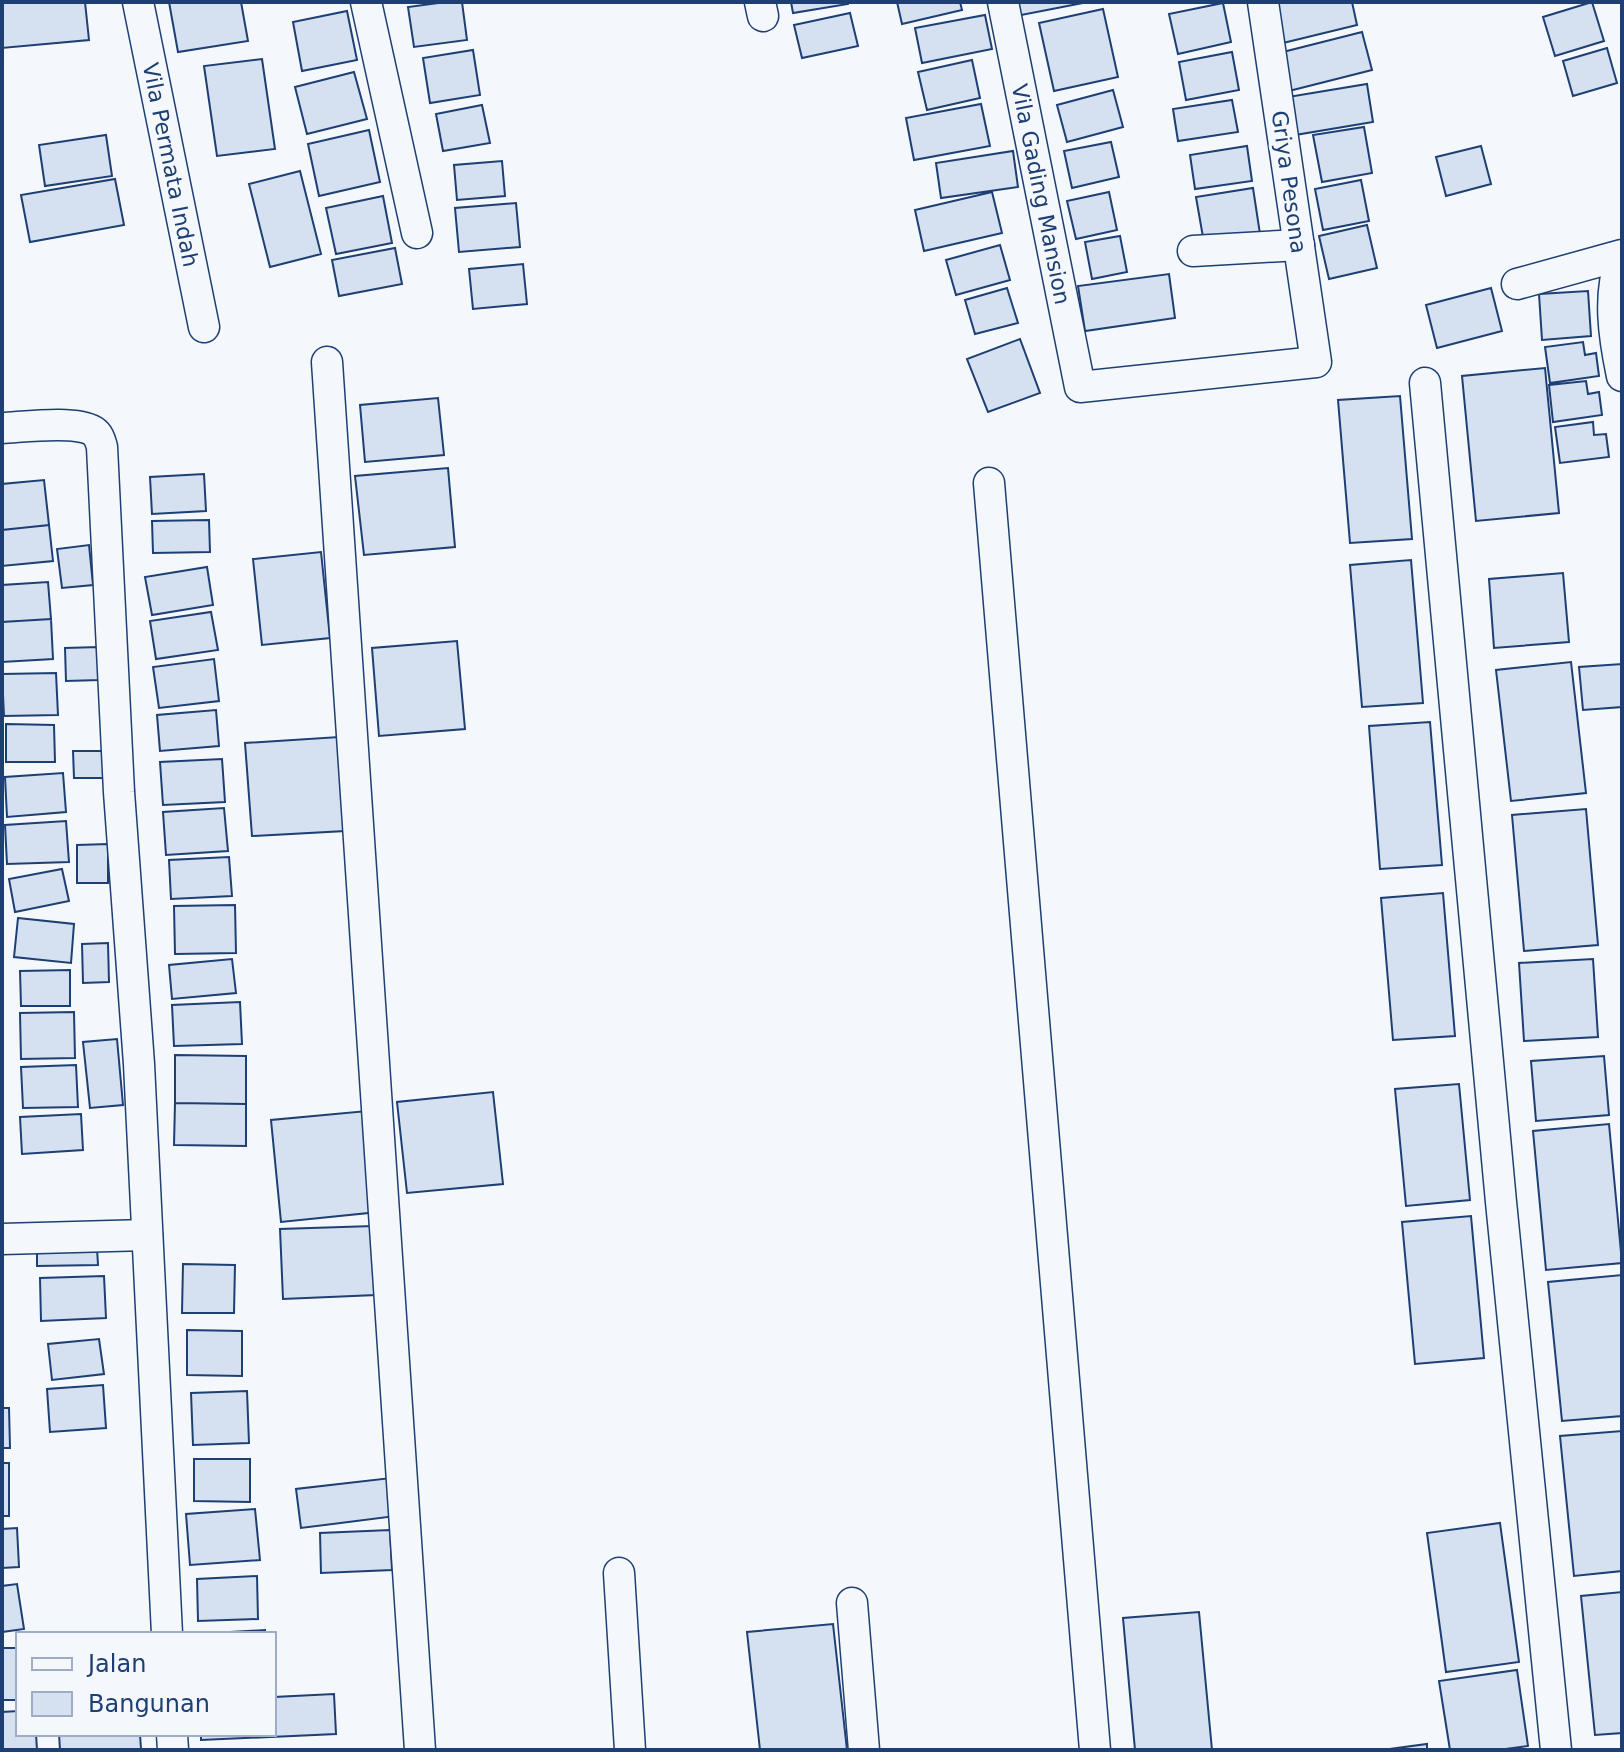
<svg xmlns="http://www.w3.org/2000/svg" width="1624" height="1752" font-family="'DejaVu Sans',sans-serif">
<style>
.building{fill:#d5e0f0;stroke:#1d3f73;stroke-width:2}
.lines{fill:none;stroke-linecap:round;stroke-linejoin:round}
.minor-casing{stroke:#1d3f73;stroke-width:33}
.minor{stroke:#f4f7fb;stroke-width:30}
.labels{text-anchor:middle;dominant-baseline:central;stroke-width:6;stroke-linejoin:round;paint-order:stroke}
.street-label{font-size:22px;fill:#1d3f73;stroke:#f4f7fb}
</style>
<rect width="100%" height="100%" fill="#f4f7fb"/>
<path class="building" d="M2 2H85L89 40 2 48Z
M169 2H241L248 41 178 52Z
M446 2H462L467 40 414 47 408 7Z
M791 2H848V4L793 13Z
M897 2H960L962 10 902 24Z
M1013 2H1088L1016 16Z
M1271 2H1352L1357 25 1279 44Z
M1592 2 1604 41 1555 56 1543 17Z
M1223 3 1231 42 1178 54 1169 14Z
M1103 9 1118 77 1054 91 1039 23Z
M347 11 357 60 302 71 293 22Z
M850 13 858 46 802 58 794 25Z
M985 15 992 49 922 63 915 28Z
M1362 32 1372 70 1285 92 1275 54Z
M1607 48 1617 83 1573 96 1563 61Z
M473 50 480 95 430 103 423 58Z
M1232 52 1239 90 1186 100 1179 62Z
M262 59 275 149 217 156 204 66Z
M972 60 980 98 927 110 918 72Z
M354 72 367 119 307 134 295 87Z
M1367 84 1373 122 1295 135 1288 97Z
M1113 90 1123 127 1067 142 1057 105Z
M1232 100 1238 132 1178 141 1173 109Z
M981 104 990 146 914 160 906 118Z
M482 105 490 143 443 151 436 114Z
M1364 127 1372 173 1322 182 1313 135Z
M369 130 380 182 319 196 308 144Z
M106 135 112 176 45 186 39 145Z
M1111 142 1119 177 1072 188 1064 151Z
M1247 146 1252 181 1195 189 1190 155Z
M1481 146 1491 184 1446 196 1436 157Z
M1013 151 1018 187 941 198 936 163Z
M502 161 505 196 457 200 454 165Z
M300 171 321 254 270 267 249 184Z
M115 179 124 225 30 242 21 195Z
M1361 180 1369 221 1323 230 1315 189Z
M1253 188 1260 234 1204 243 1196 197Z
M992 192 1002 233 924 251 915 210Z
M1109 192 1117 230 1076 239 1067 201Z
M383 196 392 243 336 254 326 208Z
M516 203 520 247 459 252 455 208Z
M1367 225 1377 268 1329 279 1319 236Z
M1120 236 1127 272 1092 279 1085 242Z
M1000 245 1010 280 956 295 946 260Z
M395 248 402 284 339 296 332 260Z
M523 264 527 304 473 309 469 269Z
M1169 274 1175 318 1085 331 1078 286Z
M1007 288 1018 323 975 334 965 300Z
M1491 288 1502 331 1437 348 1426 305Z
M1588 291 1591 336 1542 340 1539 294Z
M1020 339 1040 393 988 412 967 359Z
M1583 342 1585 355 1596 353 1599 376 1550 383 1545 347Z
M1545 368 1559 513 1476 521 1462 376Z
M1586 381 1588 394 1599 392 1602 415 1553 422 1549 385Z
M1400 396 1412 539 1350 543 1338 400Z
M438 398 444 455 365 462 360 405Z
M1593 422 1594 435 1606 434 1609 457 1560 463 1555 427Z
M448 468 455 547 364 555 355 476Z
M204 474 206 511 152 514 150 477Z
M44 480 49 525 2 530V484Z
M209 520 210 552 153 553 152 521Z
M49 525 53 561 2 566V530Z
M89 545 93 585 62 588 57 549Z
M321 552 330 638 262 645 253 559Z
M1411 560 1423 703 1362 707 1350 565Z
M207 567 213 605 152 615 145 577Z
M1563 573 1569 642 1494 648 1489 579Z
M48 582 51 619 2 622V585Z
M211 612 218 650 156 659 150 621Z
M51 619 53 659 2 662V622Z
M457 641 465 729 379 736 372 648Z
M99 647 100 680 66 681 65 648Z
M214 659 219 701 159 708 153 667Z
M1571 662 1586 793 1511 801 1496 670Z
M1622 664V707L1583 710 1579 667Z
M56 673 58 715 4 716 2 674Z
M216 710 219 746 160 751 157 715Z
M1430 722 1442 865 1380 869 1369 726Z
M6 724 54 725 55 762H6Z
M339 737 345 831 252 836 245 743Z
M73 751H103V778H74Z
M222 759 225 802 163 805 160 762Z
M63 773 66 812 7 817 5 777Z
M224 808 228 851 166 855 163 812Z
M1586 809 1598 945 1524 951 1512 815Z
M66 821 69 862 7 864 5 825Z
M108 844V883H77V845Z
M229 857 232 896 171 899 169 860Z
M62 869 69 901 15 912 9 879Z
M1443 893 1455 1036 1393 1040 1381 898Z
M235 905 236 953 175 954 174 906Z
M18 918 74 924 71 963 14 957Z
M108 943 109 982 83 983 82 944Z
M232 959 236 993 172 999 169 965Z
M1593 959 1598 1037 1524 1041 1519 963Z
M70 970V1006H21L20 971Z
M240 1002 242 1044 174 1046 172 1005Z
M74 1012 75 1058 21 1059 20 1013Z
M117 1039 123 1105 90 1108 83 1042Z
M175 1055 246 1056V1104L175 1103Z
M1604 1056 1609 1115 1536 1121 1531 1061Z
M76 1065 78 1107 23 1108 21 1067Z
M1459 1084 1470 1200 1406 1206 1395 1089Z
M493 1092 503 1184 407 1193 397 1102Z
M175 1103 246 1104V1146L174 1145Z
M367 1111 378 1212 281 1222 271 1120Z
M81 1114 83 1150 22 1154 20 1117Z
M1609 1124 1622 1263 1546 1270 1533 1131Z
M1471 1216 1484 1358 1415 1364 1402 1222Z
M373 1226 376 1295 283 1299 280 1229Z
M97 1248 98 1265 37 1266V1249Z
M183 1264 235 1265 234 1313H182Z
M1622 1275V1416L1562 1421 1548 1282Z
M104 1276 106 1318 41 1321 40 1278Z
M187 1330 242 1331V1376L187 1375Z
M99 1339 104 1374 52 1380 48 1344Z
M103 1385 106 1428 50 1432 47 1389Z
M247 1391 249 1443 193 1445 191 1393Z
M2 1408H9L10 1448H2Z
M1622 1431V1571L1574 1576 1560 1436Z
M194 1459H250V1502L194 1501Z
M2 1463H9V1516H2Z
M391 1478 396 1516 301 1528 296 1489Z
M255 1509 260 1560 190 1565 186 1514Z
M1500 1523 1519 1662 1446 1672 1427 1533Z
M17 1528 19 1567 2 1568V1529Z
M390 1530 392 1570 321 1573 320 1533Z
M257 1576 258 1619 198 1621 197 1579Z
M17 1584 24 1629 2 1632V1586Z
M1622 1592V1733L1595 1735 1581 1596Z
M1199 1612 1212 1750H1135L1123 1618Z
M833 1624 847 1750H760L747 1632Z
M265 1630V1634H195Z
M2 1648H18V1700H2Z
M1517 1670 1528 1746 1498 1750H1450L1439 1681Z
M334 1694 336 1734 201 1740V1734H274V1697Z
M18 1711V1734H36L37 1750H2V1712Z
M59 1734H140L141 1749 60 1750Z
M1427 1744V1750H1382Z"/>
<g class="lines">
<defs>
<g id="minor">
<path id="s1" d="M138 2 204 327"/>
<path d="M366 2 417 233"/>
<path d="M760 2 763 16"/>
<path id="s2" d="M1003 2 1080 387 1316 362 1263 2"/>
<path d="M1193 251 1299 245"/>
<path d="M1622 257C1607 293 1614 338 1622 376"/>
<path d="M1517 284 1622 255"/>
<path d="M327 362 420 1750"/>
<path d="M1425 383 1501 1202 1556 1750"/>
<path d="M2 428C24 427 75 420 93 431 99 435 100 440 102 447L119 792 139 1064 167 1634"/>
<path d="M989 483 1095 1750"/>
<path d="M2 1239 147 1235"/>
<path d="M619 1573 630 1750"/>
<path d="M852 1603 864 1750"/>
<path d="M172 1734 173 1750"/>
</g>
</defs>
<use href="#minor" class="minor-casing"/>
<use href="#minor" class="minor"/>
</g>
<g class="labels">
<g class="street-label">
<text stroke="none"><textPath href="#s1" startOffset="166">Vila Permata Indah</textPath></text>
<text transform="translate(1289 182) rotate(82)">Griya Pesona</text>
<text stroke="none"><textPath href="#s2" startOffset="196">Vila Gading Mansion</textPath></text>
</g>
</g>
<rect width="1624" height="1752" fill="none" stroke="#1d3f73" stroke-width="8"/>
<rect x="16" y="1632" width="260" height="104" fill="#f4f7fb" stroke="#9eadc5" stroke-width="2"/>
<rect x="32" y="1658" width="40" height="12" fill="#f4f7fb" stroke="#9eadc5" stroke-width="2"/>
<text x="88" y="1672" font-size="24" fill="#1d3f73">Jalan</text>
<rect x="32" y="1692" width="40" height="24" fill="#d5e0f0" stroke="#9eadc5" stroke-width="2"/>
<text x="88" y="1712" font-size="24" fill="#1d3f73">Bangunan</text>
</svg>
